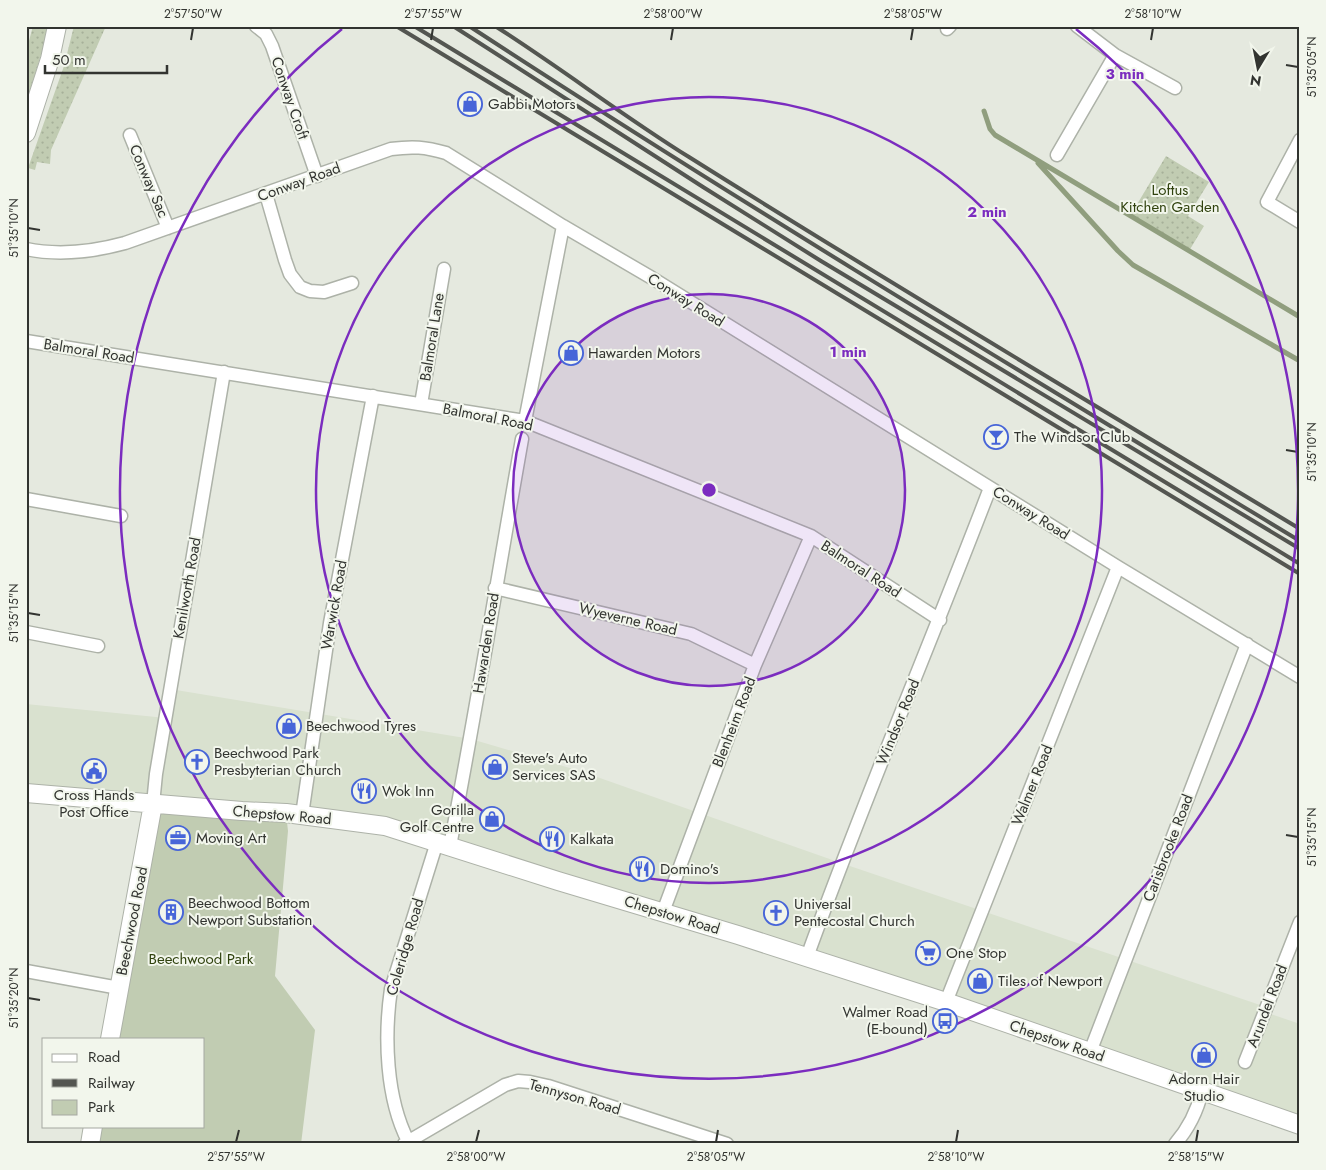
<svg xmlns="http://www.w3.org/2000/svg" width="1326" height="1170" font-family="Jost,sans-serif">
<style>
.built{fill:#d9e1cf}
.grass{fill:url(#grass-dots)}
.park{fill:#c1ccb2}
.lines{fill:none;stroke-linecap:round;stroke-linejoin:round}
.stream{stroke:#909e7e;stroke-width:5}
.street-casing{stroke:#adb2a8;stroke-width:15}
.secondary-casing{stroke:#adb2a8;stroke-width:20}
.street{stroke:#fff;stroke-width:12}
.secondary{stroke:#fff;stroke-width:18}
.rail{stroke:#545651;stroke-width:4}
.ticks{fill:none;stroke:#323430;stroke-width:2}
.ring{fill:none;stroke:#7b2cbf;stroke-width:2.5}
.labels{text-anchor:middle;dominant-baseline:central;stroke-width:4;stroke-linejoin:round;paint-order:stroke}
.street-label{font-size:15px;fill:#323430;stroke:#f2f6ec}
.poi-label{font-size:15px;fill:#323430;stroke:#f2f6ec;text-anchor:start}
.park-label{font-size:15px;fill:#30420e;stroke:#f2f6ec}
.centre{fill:#7b2cbf;stroke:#f2f6ec;stroke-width:2.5}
.ring-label{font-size:15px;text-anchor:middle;font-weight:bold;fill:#7b2cbf;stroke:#f2f6ec;stroke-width:4;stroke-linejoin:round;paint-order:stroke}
.neatline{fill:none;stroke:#323430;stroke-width:2}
.ticks-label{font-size:12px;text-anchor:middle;fill:#323430}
</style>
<defs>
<pattern id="grass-dots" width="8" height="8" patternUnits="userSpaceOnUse" patternTransform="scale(1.25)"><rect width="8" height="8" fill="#c1ccb2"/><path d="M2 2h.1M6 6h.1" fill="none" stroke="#a6b099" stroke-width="1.8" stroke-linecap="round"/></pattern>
</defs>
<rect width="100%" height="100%" fill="#e5e9df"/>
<path class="built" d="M170 689 471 739 580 771 841 863 1266 1007 1265 1012 1300 1024V1125L385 826 26 793V704L166 718Z"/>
<path class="grass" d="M33 26H50L26 103V52Z
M74 26H106L51 150 50 164 37 162 35 170 28 168 64 66Z
M1166 156 1209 182 1188 216 1204 226 1189 251 1130 216Z"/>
<path class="park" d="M153 804 286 813 288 831 275 976 315 1030 301 1144H90L93 1126H204V1039H110Z"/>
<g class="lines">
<path class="stream" d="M984 111 990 129 995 135 1300 317
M1038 163 1118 251 1133 265 1300 361"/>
<defs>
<path id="street" d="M256 26 266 34 272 46 317 176
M1077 26 1115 55 1175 88
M947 29 950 26
M130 135 168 228
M1300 140 1267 202 1300 222
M1057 155 1115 55
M266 194 285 260 290 274 300 287 310 291 324 292 352 283
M26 249C60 256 92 252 125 243L391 149C413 146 425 147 446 153L563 226 652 278 1118 567 1300 677
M26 341 525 421 811 536 940 620
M421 404 444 269
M525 421 563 226
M26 499 121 516
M495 588 691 634 755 665
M26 632 98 646
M153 804 156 774 224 372
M302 815 330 623 373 396
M450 846C476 711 498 575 522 439
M663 912 755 665 811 536
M807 957C864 799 930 645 990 488
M26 971 119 988
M946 1002 1118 567
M1090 1052 1247 644
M1245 1062 1300 922
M408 1141C386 1098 384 1037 391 989L437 842
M404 1144 505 1085 518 1081 530 1082 548 1086 727 1144
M1175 1144C1189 1128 1197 1112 1202 1091"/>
<path id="secondary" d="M26 133 50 59 57 26
M26 793 242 811 286 813 385 826 558 881 738 935 946 1002 1300 1125
M110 1039 153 804
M90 1144 93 1126"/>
</defs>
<use href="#street" class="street-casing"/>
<use href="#secondary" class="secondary-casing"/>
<use href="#street" class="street"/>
<use href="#secondary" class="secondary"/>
<path class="rail" d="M396 26 1300 574
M414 26 1300 564
M453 26 703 187 821 261 1300 549
M469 26C742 204 1021 372 1300 541
M495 26C561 68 623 116 689 157 891 284 1096 406 1300 529"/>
</g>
<path class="ticks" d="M191 40 193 28M431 40 433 28M671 40 673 28M911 40 913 28M1151 40 1153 28M1286 65 1298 67M28 228 40 230M1286 450 1298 452M28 613 40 615M1286 835 1298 837M28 998 40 1000M236 1142 239 1130M476 1142 479 1130M716 1142 718 1130M956 1142 958 1130M1196 1142 1198 1130"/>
<circle cx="709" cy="490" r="196" fill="#7b2cbf" fill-opacity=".12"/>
<g class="ring">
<circle cx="709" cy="490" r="196"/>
<circle cx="709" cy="490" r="393"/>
<path d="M1076 29A589 589 0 1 1 342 29"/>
</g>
<defs>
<symbol id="shop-ring" viewBox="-11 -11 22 22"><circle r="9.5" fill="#f2f6ec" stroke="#4765d8" stroke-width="1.5"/><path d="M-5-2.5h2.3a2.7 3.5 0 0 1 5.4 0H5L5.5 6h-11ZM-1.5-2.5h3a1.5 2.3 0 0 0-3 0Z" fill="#4765d8"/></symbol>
<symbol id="bar-ring" viewBox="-11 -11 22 22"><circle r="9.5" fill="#f2f6ec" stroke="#4765d8" stroke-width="1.5"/><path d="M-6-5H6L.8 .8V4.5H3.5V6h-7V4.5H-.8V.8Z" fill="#4765d8"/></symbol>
<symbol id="church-ring" viewBox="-11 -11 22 22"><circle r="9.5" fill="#f2f6ec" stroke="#4765d8" stroke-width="1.5"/><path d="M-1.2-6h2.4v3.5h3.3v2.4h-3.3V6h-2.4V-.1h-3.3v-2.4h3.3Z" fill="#4765d8"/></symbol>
<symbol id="civic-ring" viewBox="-11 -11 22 22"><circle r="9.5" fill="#f2f6ec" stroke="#4765d8" stroke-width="1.5"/><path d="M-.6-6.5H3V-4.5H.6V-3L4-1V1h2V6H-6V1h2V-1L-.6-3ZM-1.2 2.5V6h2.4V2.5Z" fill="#4765d8"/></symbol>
<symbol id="restaurant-ring" viewBox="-11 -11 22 22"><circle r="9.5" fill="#f2f6ec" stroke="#4765d8" stroke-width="1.5"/><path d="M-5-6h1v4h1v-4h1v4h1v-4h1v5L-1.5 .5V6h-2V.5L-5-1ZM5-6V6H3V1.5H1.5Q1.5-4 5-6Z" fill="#4765d8"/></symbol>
<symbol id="office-ring" viewBox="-11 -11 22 22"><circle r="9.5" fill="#f2f6ec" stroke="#4765d8" stroke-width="1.5"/><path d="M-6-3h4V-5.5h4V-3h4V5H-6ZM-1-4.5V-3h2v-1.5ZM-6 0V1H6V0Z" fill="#4765d8"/></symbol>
<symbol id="building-ring" viewBox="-11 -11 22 22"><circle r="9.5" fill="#f2f6ec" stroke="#4765d8" stroke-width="1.5"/><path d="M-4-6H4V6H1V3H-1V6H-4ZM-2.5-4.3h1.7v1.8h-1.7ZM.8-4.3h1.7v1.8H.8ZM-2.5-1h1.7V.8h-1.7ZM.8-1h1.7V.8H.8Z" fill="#4765d8"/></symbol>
<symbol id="supermarket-ring" viewBox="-11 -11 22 22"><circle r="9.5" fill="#f2f6ec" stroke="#4765d8" stroke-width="1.5"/><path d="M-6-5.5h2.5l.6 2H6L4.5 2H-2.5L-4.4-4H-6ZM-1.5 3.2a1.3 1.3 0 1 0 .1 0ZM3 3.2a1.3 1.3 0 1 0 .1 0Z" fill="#4765d8"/></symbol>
<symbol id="bus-ring" viewBox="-11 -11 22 22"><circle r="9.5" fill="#f2f6ec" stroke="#4765d8" stroke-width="1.5"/><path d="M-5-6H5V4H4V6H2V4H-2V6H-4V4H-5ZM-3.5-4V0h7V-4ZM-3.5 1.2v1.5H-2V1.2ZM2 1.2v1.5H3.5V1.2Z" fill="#4765d8"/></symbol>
</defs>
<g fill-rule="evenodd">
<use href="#shop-ring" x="456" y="90" width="28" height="28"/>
<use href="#shop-ring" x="557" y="339" width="28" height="28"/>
<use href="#bar-ring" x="982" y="423" width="28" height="28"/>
<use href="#shop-ring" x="275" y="712" width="28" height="28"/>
<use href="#church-ring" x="183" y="748" width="28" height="28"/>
<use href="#shop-ring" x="481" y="753" width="28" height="28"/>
<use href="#civic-ring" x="80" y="757" width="28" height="28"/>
<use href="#restaurant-ring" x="350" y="777" width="28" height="28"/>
<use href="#shop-ring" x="478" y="805" width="28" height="28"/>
<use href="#office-ring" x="164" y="824" width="28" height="28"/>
<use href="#restaurant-ring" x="538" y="825" width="28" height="28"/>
<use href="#restaurant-ring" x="628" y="855" width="28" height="28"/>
<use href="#building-ring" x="157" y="898" width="28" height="28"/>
<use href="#church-ring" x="762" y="899" width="28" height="28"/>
<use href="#supermarket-ring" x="914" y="939" width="28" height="28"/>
<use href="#shop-ring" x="966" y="967" width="28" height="28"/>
<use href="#bus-ring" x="931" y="1007" width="28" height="28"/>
<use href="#shop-ring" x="1190" y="1041" width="28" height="28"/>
</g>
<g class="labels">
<g class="street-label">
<text transform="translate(290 98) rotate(71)">Conway Croft</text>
<text transform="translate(149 181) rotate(67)">Conway Sac</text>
<text transform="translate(299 182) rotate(-20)">Conway Road</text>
<text transform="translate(686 300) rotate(32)">Conway Road</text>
<text transform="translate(432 337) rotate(-81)">Balmoral Lane</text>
<text transform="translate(89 351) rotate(9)">Balmoral Road</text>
<text transform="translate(488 417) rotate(11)">Balmoral Road</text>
<text transform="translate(1031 513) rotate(32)">Conway Road</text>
<text transform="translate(861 569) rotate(33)">Balmoral Road</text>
<text transform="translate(187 588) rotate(-80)">Kenilworth Road</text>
<text transform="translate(334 605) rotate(-80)">Warwick Road</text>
<text transform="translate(628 619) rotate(13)">Wyeverne Road</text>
<text transform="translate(486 643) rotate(-81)">Hawarden Road</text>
<text transform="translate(734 722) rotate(-69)">Blenheim Road</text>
<text transform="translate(898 722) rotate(-68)">Windsor Road</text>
<text transform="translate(1032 785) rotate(-68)">Walmer Road</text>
<text transform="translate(282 815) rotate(5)">Chepstow Road</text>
<text transform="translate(1168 848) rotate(-69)">Carisbrooke Road</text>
<text transform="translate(672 915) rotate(17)">Chepstow Road</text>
<text transform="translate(132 921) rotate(-79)">Beechwood Road</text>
<text transform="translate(405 947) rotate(-74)">Coleridge Road</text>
<text transform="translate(1267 1006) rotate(-69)">Arundel Road</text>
<text transform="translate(1057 1041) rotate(19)">Chepstow Road</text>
<text transform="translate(575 1097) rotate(16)">Tennyson Road</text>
</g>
<g class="poi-label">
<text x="488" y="104">Gabbi Motors</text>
<text x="588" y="353">Hawarden Motors</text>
<text x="1014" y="437">The Windsor Club</text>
<text x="306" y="726">Beechwood Tyres</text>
<text x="214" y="753">Beechwood Park<tspan x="214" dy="17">Presbyterian Church</tspan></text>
<text x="512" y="758">Steve's Auto<tspan x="512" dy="17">Services SAS</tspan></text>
<text x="382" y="791">Wok Inn</text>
<text x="94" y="795" text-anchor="middle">Cross Hands<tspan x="94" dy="17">Post Office</tspan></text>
<text x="474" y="810" text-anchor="end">Gorilla<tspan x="474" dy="17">Golf Centre</tspan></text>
<text x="196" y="838">Moving Art</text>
<text x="570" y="839">Kalkata</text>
<text x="660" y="869">Domino's</text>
<text x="188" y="903">Beechwood Bottom<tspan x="188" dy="17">Newport Substation</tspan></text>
<text x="794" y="904">Universal<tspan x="794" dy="17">Pentecostal Church</tspan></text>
<text x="946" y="953">One Stop</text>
<text x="998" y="981">Tiles of Newport</text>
<text x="928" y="1012" text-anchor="end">Walmer Road<tspan x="928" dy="17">(E-bound)</tspan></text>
<text x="1204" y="1079" text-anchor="middle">Adorn Hair<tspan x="1204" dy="17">Studio</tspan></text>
</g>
<g class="park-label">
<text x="1170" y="190">Loftus<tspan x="1170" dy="17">Kitchen Garden</tspan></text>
<text x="201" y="959">Beechwood Park</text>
</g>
</g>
<circle cx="709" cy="490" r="8" class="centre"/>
<g class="ring-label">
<text x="1125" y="79">3 min</text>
<text x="987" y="217">2 min</text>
<text x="848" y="357">1 min</text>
</g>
<rect width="1326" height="1170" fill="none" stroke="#f2f6ec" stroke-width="55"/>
<rect x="42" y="1038" width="162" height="90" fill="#f2f6ec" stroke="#a5a8a1"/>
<rect x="52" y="1054" width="25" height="8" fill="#ffffff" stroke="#a5a8a1"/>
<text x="88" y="1062" font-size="15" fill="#323430">Road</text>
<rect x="52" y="1079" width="25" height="8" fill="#545651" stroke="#a5a8a1"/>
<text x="88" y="1088" font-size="15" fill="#323430">Railway</text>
<rect x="52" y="1100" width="25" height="15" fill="#c1ccb2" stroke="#a5a8a1"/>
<text x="88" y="1112" font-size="15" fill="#323430">Park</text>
<g transform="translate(1258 68) rotate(190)" stroke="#f2f6ec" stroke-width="4" paint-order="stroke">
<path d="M0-4L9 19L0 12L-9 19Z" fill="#323430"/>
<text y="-8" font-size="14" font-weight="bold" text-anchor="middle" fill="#323430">N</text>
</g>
<path d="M45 65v8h122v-8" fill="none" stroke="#323430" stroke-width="2.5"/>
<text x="52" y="65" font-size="15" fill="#323430" stroke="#f2f6ec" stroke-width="4" paint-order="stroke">50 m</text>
<rect x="28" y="28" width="1270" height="1114" class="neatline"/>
<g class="ticks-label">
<text x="193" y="18">2°57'50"W</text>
<text x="433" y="18">2°57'55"W</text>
<text x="673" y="18">2°58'00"W</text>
<text x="913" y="18">2°58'05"W</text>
<text x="1153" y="18">2°58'10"W</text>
<text transform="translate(1312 67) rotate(-90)" y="4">51°35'05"N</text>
<text transform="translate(14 228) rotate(-90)" y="4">51°35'10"N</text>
<text transform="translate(1312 452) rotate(-90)" y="4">51°35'10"N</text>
<text transform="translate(14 613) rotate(-90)" y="4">51°35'15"N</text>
<text transform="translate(1312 837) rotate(-90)" y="4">51°35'15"N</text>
<text transform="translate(14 998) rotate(-90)" y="4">51°35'20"N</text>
<text x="236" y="1161">2°57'55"W</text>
<text x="476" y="1161">2°58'00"W</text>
<text x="716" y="1161">2°58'05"W</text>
<text x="956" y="1161">2°58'10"W</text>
<text x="1196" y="1161">2°58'15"W</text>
</g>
</svg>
